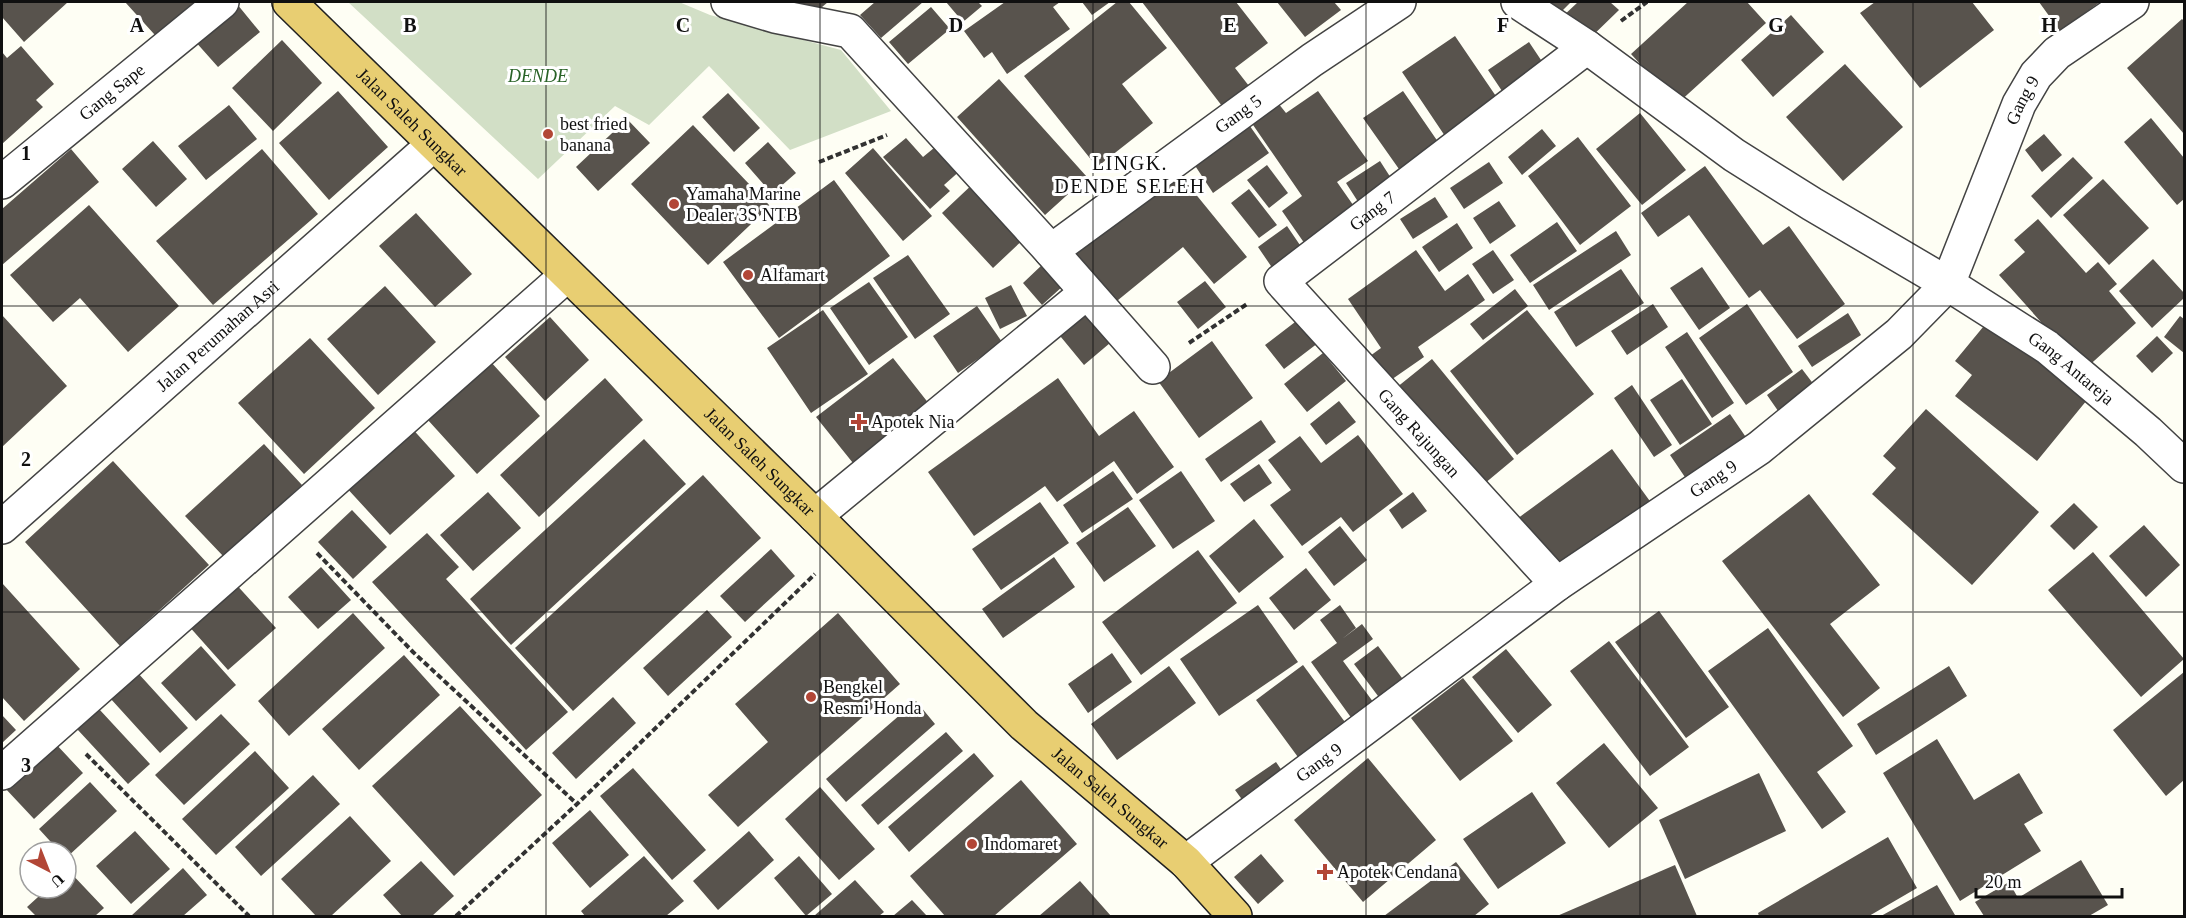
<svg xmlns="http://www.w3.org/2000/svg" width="2186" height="918" font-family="'Times New Roman',serif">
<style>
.cemetery{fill:#d2dfc6}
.building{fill:#58534d}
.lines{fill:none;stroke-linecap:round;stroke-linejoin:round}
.minor-casing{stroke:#434343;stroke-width:36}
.trunk-casing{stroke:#212121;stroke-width:36}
.path{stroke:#323232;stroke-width:4;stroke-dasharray:6 3;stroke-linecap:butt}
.minor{stroke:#fff;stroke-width:33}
.trunk{stroke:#e8ce72;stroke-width:33}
.grid{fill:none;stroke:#101010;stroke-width:1.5;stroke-opacity:0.55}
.poi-dot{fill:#b24636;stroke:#fff;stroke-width:2}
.labels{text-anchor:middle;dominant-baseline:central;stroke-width:6;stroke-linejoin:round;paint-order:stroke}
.park-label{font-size:18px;font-style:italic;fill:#286226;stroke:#fff}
.street-label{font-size:18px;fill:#101010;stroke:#fff}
.poi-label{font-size:18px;fill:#101010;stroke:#fff;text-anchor:start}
.neighbourhood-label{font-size:20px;letter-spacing:1.5px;fill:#101010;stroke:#fff}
.grid-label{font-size:20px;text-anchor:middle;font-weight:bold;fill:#101010;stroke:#fff;stroke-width:6;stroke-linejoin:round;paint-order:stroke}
</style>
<rect width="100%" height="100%" fill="#fefef4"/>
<path class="cemetery" d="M348 2H679L710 15 841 50 891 111 790 150 709 66 649 125 615 106 538 179Z"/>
<path class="building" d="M2 2H68L24 42 2 17Z
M125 2H212L164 45Z
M794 2H828L809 18Z
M875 2H923L881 38 860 15Z
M946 2H978L982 6 963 22Z
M1005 2H1060L1053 7 1070 29 1007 74 992 52 984 58 964 31Z
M1082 2H1110L1092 15Z
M1117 2H1129L1167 48 1122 84 1153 123 1097 167 1024 76Z
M1142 2H1236L1268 43 1235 68 1249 86 1222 106Z
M1277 2H1334L1341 10 1305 37Z
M1535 2H1571L1553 20Z
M1578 2H1610L1619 10 1585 43 1561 18Z
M1688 2H1747L1766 23 1677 104 1631 54Z
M1875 2H1972L1994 30 1920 88 1860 13Z
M2039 2H2100L2060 31Z
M237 4 260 32 218 67 194 40Z
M931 7 950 29 908 64 889 42Z
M1791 15 1824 52 1773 97 1741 60Z
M2182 19 2184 21V134L2127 68Z
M1455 36 1504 108 1451 145 1402 72Z
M282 40 322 83 273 131 232 88Z
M1529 42 1549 72 1508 100 1488 70Z
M21 46 54 84 36 100 43 107 2 144V52L7 58Z
M1845 64 1903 127 1843 181 1786 117Z
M999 79 1087 177 1045 215 957 117Z
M338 91 388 147 329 200 279 143Z
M1318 91 1368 161 1337 182 1358 212 1307 247 1282 211 1302 196 1251 122 1278 103 1286 113Z
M1403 91 1445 152 1406 179 1363 118Z
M728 93 760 128 734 152 702 117Z
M229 105 257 139 206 180 178 146Z
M1640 113 1686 170 1642 205 1596 149Z
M2151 118 2184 158V199L2177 205 2124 142Z
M627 119 650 143 598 191 576 167Z
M1247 122 1269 153 1213 193 1192 161Z
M693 125 770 206 708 265 631 184Z
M1542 129 1556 146 1522 175 1508 157Z
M2044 134 2062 155 2042 172 2025 150Z
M1578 137 1631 206 1580 245 1528 176Z
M906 138 923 157 940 143 962 169 944 185 950 191 930 209 883 157Z
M153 141 187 179 156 207 122 169Z
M768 142 796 173 772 194 745 163Z
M873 148 932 216 903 241 845 173Z
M71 149 99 182 2 265V209Z
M262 149 318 214 213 305 156 241Z
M2073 157 2093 178 2051 218 2031 196Z
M1380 161 1398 189 1364 211 1346 183Z
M1489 162 1503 183 1464 209 1450 188Z
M1267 165 1288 193 1269 208 1247 180Z
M1705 166 1763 245 1789 226 1845 304 1797 339 1760 290 1749 298 1689 215 1658 237 1641 213Z
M1176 170 1247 257 1214 284 1183 247 1112 305 1072 256Z
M2103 179 2149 228 2109 265 2063 215Z
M834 180 890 256 779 338 723 262Z
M976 181 1027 236 993 268 942 213Z
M1249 189 1277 225 1259 238 1231 203Z
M1435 197 1448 217 1413 239 1400 219Z
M1499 201 1516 226 1490 244 1473 218Z
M89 205 179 306 128 352 80 298 53 322 10 275Z
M416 213 472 274 435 307 379 246Z
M2038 219 2086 273 2098 262 2117 284 2109 291 2136 323 2084 370 1999 275 2025 252 2014 240Z
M1557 222 1577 251 1530 283 1510 255Z
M1457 223 1473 248 1439 272 1422 247Z
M1287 226 1304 251 1275 272 1258 247Z
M1616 231 1631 255 1549 310 1533 285Z
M1416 250 1445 291 1468 274 1485 300 1418 347 1424 357 1388 382 1370 356 1381 348 1348 299Z
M1493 250 1514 280 1493 294 1472 264Z
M908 255 950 314 915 339 873 278Z
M2153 259 2184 293V298L2152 328 2119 291Z
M1043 264 1063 286 1042 305 1023 283Z
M1702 267 1730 308 1699 330 1670 288Z
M1621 269 1644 303 1576 347 1554 312Z
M1205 281 1226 307 1198 329 1177 302Z
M869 282 908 337 869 365 830 308Z
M1011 285 1027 316 1000 329 985 298Z
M385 286 436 342 378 395 327 339Z
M1515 289 1528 306 1483 340 1470 324Z
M1653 304 1668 327 1627 355 1611 331Z
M1747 304 1793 372 1746 405 1699 338Z
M977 306 1002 342 958 373 933 336Z
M823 310 868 374 811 413 767 348Z
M1082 310 1110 343 1084 365 1056 331Z
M1527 310 1594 394 1517 455 1450 371Z
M1848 313 1861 335 1812 367 1798 346Z
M2 315 67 386 2 447Z
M2180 316 2184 319V353L2164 337Z
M550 317 589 360 545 401 505 357Z
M1299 319 1318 343 1284 369 1265 345Z
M1988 321 2087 400 2037 461 1955 396 1972 375 1955 361Z
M1687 332 1734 403 1712 418 1665 347Z
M2157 336 2173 353 2152 373 2136 356Z
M310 338 375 408 304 474 238 403Z
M1212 341 1253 398 1199 438 1158 381Z
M1323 353 1346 381 1307 412 1284 384Z
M893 358 937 414 861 473 816 417Z
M1432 359 1514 459 1478 489 1396 388Z
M490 361 540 416 477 474 427 419Z
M1802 369 1821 394 1785 421 1767 395Z
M605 378 643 420 539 517 500 475Z
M1058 378 1099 436 1134 411 1174 467 1137 494 1114 461 1057 502 1045 486 974 536 928 472Z
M1682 379 1712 424 1680 445 1650 400Z
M1632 385 1672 445 1654 457 1614 398Z
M1339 401 1356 422 1326 445 1310 424Z
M1926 409 2039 512 1972 585 1872 494 1896 468 1883 456Z
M1730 414 1754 449 1693 489 1670 455Z
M1261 420 1276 442 1221 482 1205 459Z
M409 425 455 476 390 535 344 485Z
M1358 435 1403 494 1353 532 1341 517 1302 546 1270 505 1291 490 1268 460 1300 436 1321 463Z
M644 439 686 484 511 645 470 599Z
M264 444 302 485 224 557 185 516Z
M1612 449 1652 504 1558 574 1517 519Z
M113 461 209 565 120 646 25 542Z
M1259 464 1272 483 1244 502 1230 484Z
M1113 471 1133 499 1082 533 1063 505Z
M1181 471 1215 521 1173 549 1139 500Z
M703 475 761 538 573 711 515 648Z
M488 492 521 528 473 571 440 535Z
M1413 492 1427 511 1402 529 1389 510Z
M1809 494 1880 585 1830 624 1880 688 1843 717 1722 561Z
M1040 502 1069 543 1001 590 972 549Z
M2074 503 2098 527 2074 550 2050 526Z
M1128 507 1156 546 1104 582 1076 543Z
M352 510 387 547 353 579 318 542Z
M1254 519 1284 557 1239 593 1209 556Z
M2144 525 2180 565 2146 597 2109 556Z
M1340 526 1367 560 1334 586 1308 552Z
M427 533 459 567 446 579 568 712 526 750 372 582Z
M771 549 795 576 745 622 720 596Z
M1198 550 1237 603 1141 675 1102 622Z
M2093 552 2184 659 2141 697 2048 590Z
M1054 557 1075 587 1003 638 982 609Z
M321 567 351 600 318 629 288 597Z
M1306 568 1331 600 1294 630 1269 598Z
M233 581 276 628 228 670 187 624Z
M2 583 80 669 24 721 2 697Z
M1258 605 1298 662 1219 716 1180 659Z
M1340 605 1356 628 1342 639 1362 624 1373 639 1343 661 1382 714 1360 730 1311 662 1337 643 1320 620Z
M707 610 732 637 668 696 643 668Z
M1659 611 1729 707 1686 738 1615 642Z
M353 613 385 648 289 736 258 701Z
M838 613 900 684 738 827 708 795 768 742 735 704Z
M1768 628 1853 746 1817 772 1846 812 1822 829 1708 671Z
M1609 641 1689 747 1650 776 1570 671Z
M201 646 236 685 196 721 161 683Z
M1378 646 1411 690 1387 708 1354 664Z
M1506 649 1552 705 1518 733 1472 677Z
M1112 653 1132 682 1088 713 1068 684Z
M404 655 440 695 359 770 322 729Z
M1303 665 1353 733 1306 768 1256 700Z
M1169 666 1196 703 1117 760 1091 724Z
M1949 666 1967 696 1876 755 1857 724Z
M137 672 188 728 160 753 110 698Z
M2184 672V780L2166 796 2113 730Z
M1463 678 1513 741 1460 781 1411 718Z
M613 697 636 723 576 779 552 753Z
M916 701 935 724 846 802 826 779Z
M460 706 542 795 454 876 372 786Z
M99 709 150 764 128 784 77 729Z
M221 714 250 744 184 805 155 775Z
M2 715 16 730 2 743Z
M946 732 963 751 878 825 861 805Z
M1937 739 1974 800 2019 773 2043 813 2024 824 2041 851 1960 901 1883 773Z
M54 742 83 773 34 819 4 787Z
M1604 743 1658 808 1609 848 1556 783Z
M255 751 289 788 216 855 182 819Z
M974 753 994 776 909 852 888 827Z
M1368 758 1436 840 1363 902 1294 820Z
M1276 762 1289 781 1249 809 1235 790Z
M633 768 706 850 672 880 600 796Z
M1759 773 1786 831 1685 879 1659 820Z
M313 775 340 804 261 876 235 847Z
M1021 780 1077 844 994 916H945L910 876Z
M90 782 117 811 66 858V852H60L39 829Z
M820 787 875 849 839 880 785 819Z
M1532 792 1566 843 1498 889 1463 839Z
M590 810 629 855 590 888 552 843Z
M350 816 391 861 331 916H316L281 879Z
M135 831 170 869 131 904 96 866Z
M749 831 774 860 718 910 693 881Z
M1888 837 1917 888 1869 916H1759L1758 913Z
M1261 854 1284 881 1258 904 1234 877Z
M644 856 684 901 666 916H585L581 911Z
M799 856 832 894 806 916 774 878Z
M2081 860 2108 905 2089 916H1984L1975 902 2009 882 2018 898Z
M421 861 454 896 432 916H402L383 895Z
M1456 862 1489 904 1474 916H1384Z
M1675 865 1697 916H1557Z
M183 868 207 895 183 916H131Z
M68 870 104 908 95 916H36L27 907 48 888H66V872Z
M855 880 884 912 879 916H814Z
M1080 881 1111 916H1039Z
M1937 885 1955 915 1952 916H1881Z
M912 900 927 916H893Z"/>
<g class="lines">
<defs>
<g id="minor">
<path d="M728 2 775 16 850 31 1051 251 1153 367"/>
<path id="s1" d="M1518 2 1587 47 1734 155 1812 204 1948 284 2047 347 2148 432 2184 466"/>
<path id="s2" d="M2 182 222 2"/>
<path id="s3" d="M1051 251 1312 60 1399 2"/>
<path d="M815 516 1086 293"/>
<path id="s4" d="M2 527 434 144"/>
<path id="s5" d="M1557 584 1281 281 1587 47"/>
<path d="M2 773 567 275"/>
<path id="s6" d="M1186 862 1557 584 1759 448 1899 334 1948 284 2019 104 2036 75 2057 53 2132 2"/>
</g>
<g id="trunk">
<path id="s7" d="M289 2 815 516 1024 725 1186 862 1235 916"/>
</g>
</defs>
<use href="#minor" class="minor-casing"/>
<use href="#trunk" class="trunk-casing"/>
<path class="path" d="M1621 21 1647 2
M819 162 887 135
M1189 343 1247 304
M317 553 413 652 577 804
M86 754 249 916
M456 916 577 804 815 574"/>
<use href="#minor" class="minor"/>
<use href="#trunk" class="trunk"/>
</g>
<path class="grid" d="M273 2V916M546 2V916M820 2V916M1093 2V916M1366 2V916M1640 2V916M1913 2V916M2 306H2184M2 612H2184"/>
<g class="poi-dot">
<circle cx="548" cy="134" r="6"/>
<circle cx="674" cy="204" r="6"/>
<circle cx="748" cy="275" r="6"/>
<path d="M856 413h6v6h6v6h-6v6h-6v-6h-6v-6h6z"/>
<circle cx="811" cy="697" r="6"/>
<circle cx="972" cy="844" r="6"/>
<path d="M1322 863h6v6h6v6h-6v6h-6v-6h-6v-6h6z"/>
</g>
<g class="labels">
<g class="park-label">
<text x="538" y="76">DENDE</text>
</g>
<g class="street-label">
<text stroke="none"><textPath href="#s2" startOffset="142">Gang Sape</textPath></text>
<text stroke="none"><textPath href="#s6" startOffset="1156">Gang 9</textPath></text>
<text stroke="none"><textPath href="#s3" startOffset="232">Gang 5</textPath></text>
<text stroke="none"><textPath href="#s7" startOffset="172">Jalan Saleh Sungkar</textPath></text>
<text stroke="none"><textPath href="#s5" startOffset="525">Gang 7</textPath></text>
<text stroke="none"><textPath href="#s4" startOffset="288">Jalan Perumahan Asri</textPath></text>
<text stroke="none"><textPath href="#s1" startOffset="664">Gang Antareja</textPath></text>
<text transform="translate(1419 433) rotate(48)">Gang Rajungan</text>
<text stroke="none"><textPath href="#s7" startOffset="658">Jalan Saleh Sungkar</textPath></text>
<text stroke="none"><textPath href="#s6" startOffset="652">Gang 9</textPath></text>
<text stroke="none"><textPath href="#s6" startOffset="166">Gang 9</textPath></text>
<text stroke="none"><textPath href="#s7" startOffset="1144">Jalan Saleh Sungkar</textPath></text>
</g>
<g class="poi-label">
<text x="560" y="124">best fried<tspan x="560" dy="21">banana</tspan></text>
<text x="686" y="194">Yamaha Marine<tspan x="686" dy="21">Dealer 3S NTB</tspan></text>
<text x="760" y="275">Alfamart</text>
<text x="871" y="422">Apotek Nia</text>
<text x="823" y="687">Bengkel<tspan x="823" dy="21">Resmi Honda</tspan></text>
<text x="984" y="844">Indomaret</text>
<text x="1337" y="872">Apotek Cendana</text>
</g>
<g class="neighbourhood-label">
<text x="1130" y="163">LINGK.<tspan x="1130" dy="23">DENDE SELEH</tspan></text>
</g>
</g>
<g class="grid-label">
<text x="137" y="32">A</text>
<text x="410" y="32">B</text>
<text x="683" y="32">C</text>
<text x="956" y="32">D</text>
<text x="1230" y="32">E</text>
<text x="1503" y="32">F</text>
<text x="1776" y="32">G</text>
<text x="2049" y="32">H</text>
<text x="26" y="160">1</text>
<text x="26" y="466">2</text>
<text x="26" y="772">3</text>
</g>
<rect width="2186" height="918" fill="none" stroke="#101010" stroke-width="6"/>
<g transform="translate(48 870) rotate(138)"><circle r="28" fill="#ffffff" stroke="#9f9f9f" stroke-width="1.5"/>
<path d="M0-4.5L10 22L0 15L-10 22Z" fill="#b24636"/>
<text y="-9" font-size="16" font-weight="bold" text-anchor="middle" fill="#101010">U</text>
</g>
<path d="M1976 888v9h146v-9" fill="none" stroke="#101010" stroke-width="3"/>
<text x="1985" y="888" font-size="18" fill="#101010" stroke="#ffffff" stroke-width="4.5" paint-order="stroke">20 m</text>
</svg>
